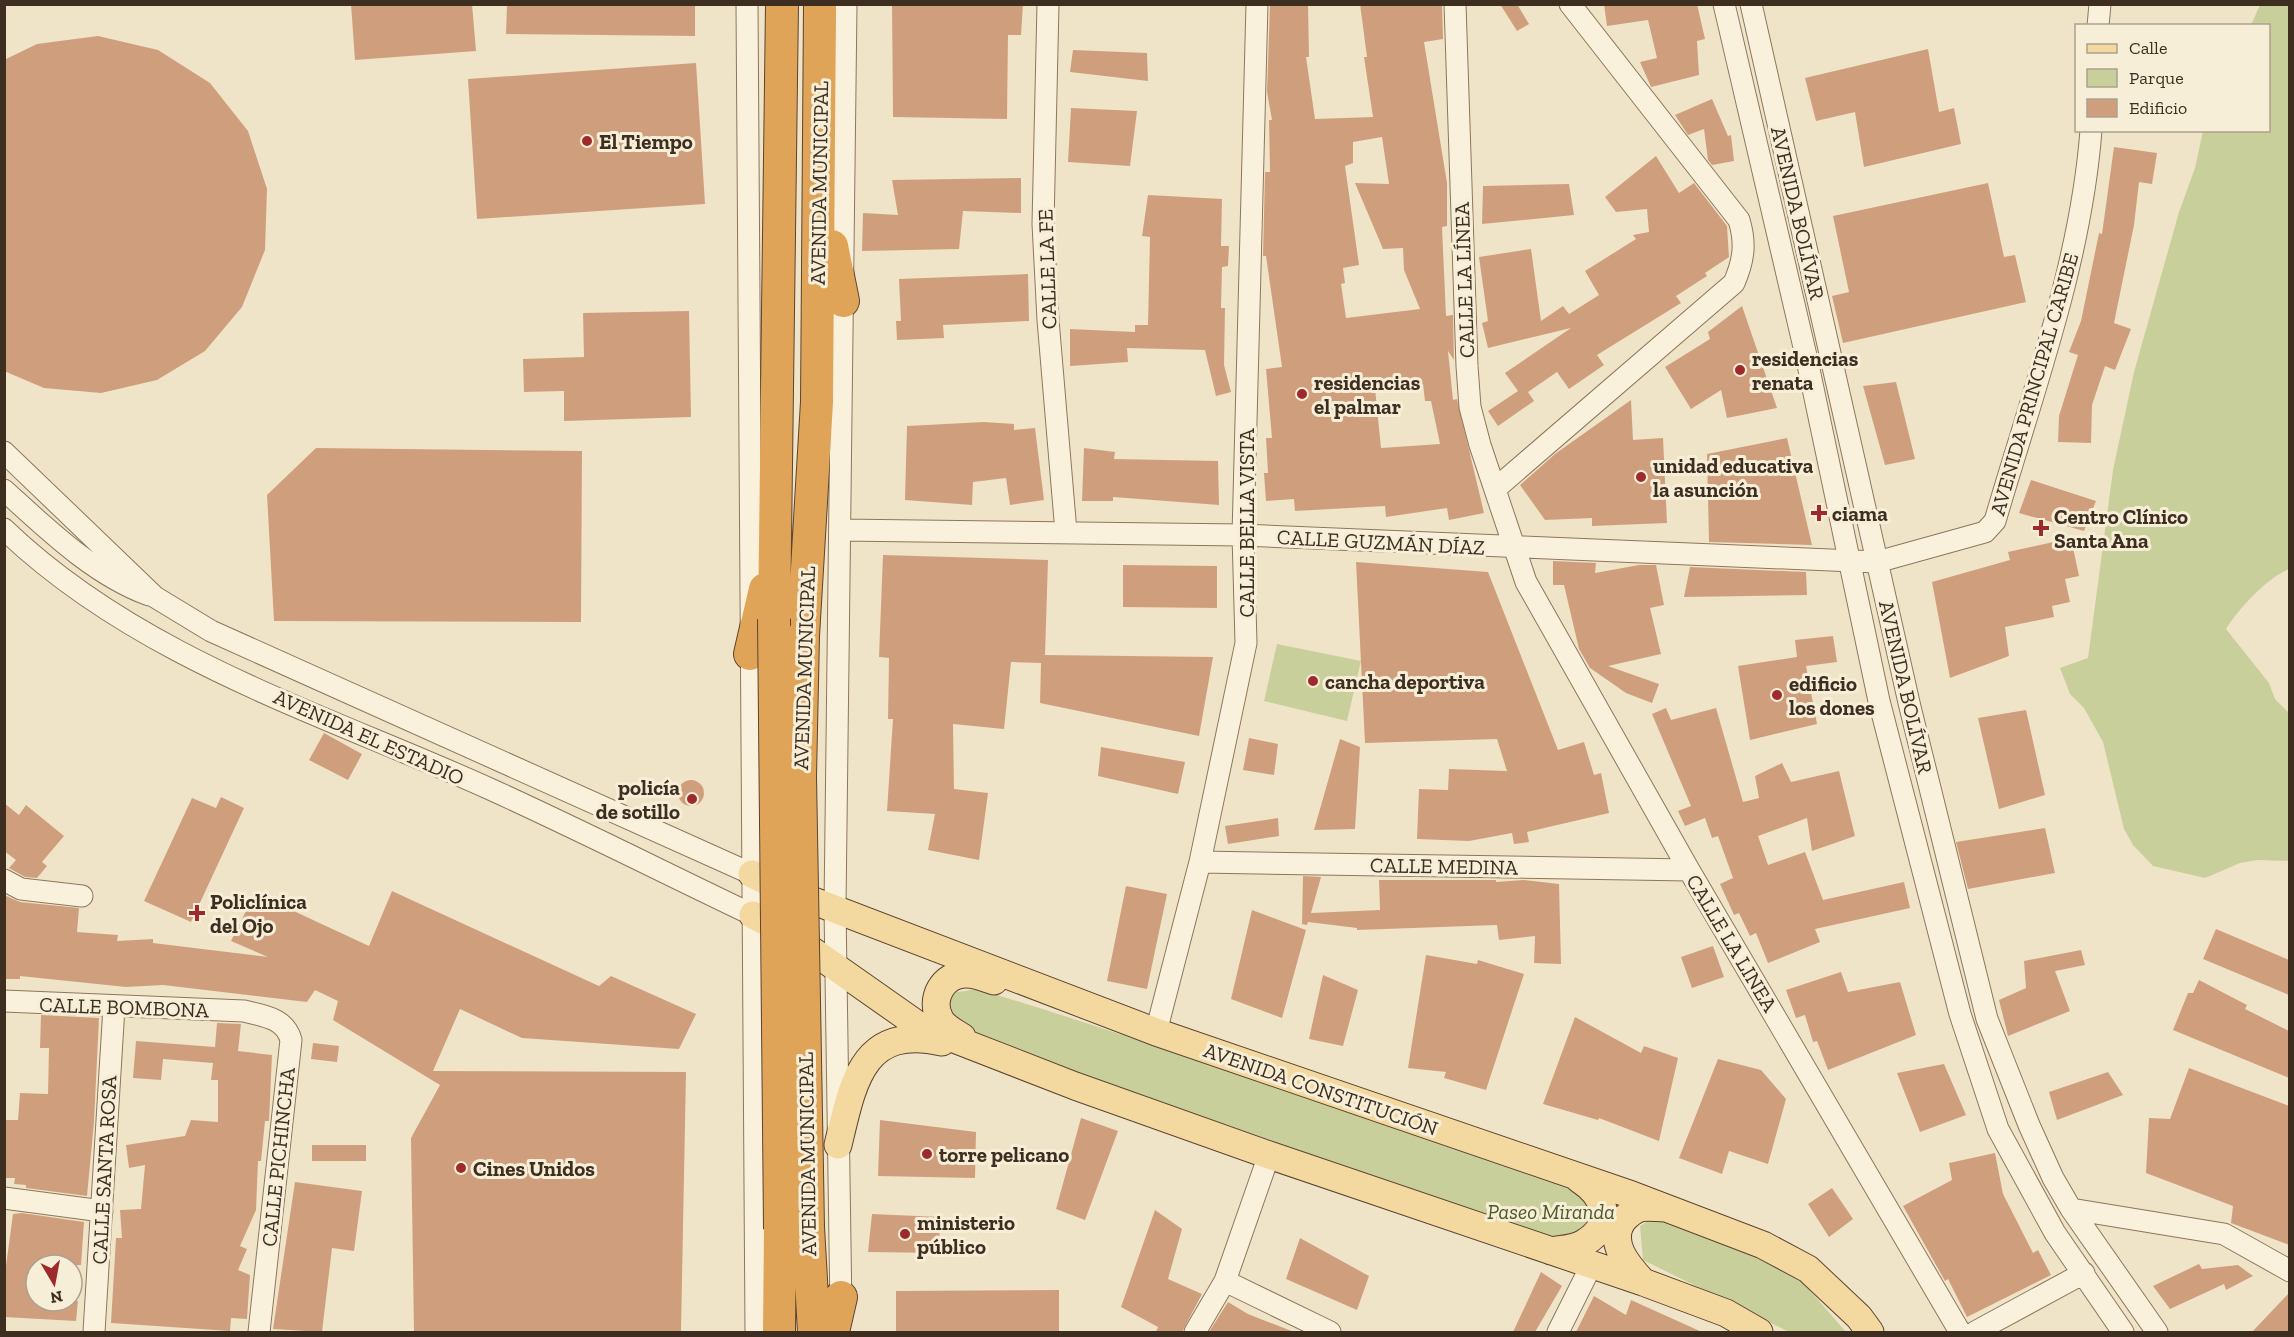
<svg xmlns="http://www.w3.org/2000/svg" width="2294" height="1337" font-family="'Zilla Slab',serif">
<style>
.green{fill:#c9cf9b}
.building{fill:#cf9f7d;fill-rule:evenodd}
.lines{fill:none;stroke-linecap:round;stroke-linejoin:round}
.minor-casing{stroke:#8d765c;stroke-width:23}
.major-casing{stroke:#5b4430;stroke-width:29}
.highway-casing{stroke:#5b4430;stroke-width:34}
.minor{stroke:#faf1dc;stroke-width:21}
.major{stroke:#f3d9a0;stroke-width:27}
.highway{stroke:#e0a458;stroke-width:32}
.highway-bridge-casing{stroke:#5b4430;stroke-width:34;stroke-linecap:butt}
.highway-bridge{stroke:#e0a458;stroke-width:32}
.poi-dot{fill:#9e2a2b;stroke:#f7eed8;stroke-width:2}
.labels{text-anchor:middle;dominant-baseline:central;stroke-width:6;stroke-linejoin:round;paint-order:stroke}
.poi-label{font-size:21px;font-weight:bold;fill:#3d2e20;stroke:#f7eed8;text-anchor:start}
.street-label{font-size:21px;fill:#3d2e20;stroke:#f7eed8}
.park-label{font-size:21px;font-style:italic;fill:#4d5a26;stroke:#f7eed8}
</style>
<rect width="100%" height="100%" fill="#f0e4c8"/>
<path class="green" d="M2260 5H2289V569C2267 578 2239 608 2226 629L2269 683 2275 699 2289 713V861L2258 860 2240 863 2205 878 2153 866 2133 845 2124 829 2103 742 2084 708 2070 694 2060 668 2088 658 2113 470 2134 372 2179 212 2195 168 2203 131 2268 130V26L2251 25Z
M1277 644 1361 661 1347 721 1264 701Z
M977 989C1179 1049 1374 1125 1575 1187L1593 1204V1220L1561 1243 1397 1190 956 1028 945 1010 952 993Z
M1659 1214 1727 1237 1799 1278 1846 1332H1789L1643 1260 1640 1226Z"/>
<path class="building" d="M351 4H472L476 51 355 60Z
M507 4H695V36L506 34Z
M892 4H1023L1021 35H1008L1007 119 893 117Z
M1270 4H1308L1309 57H1306L1315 119 1373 117 1364 57H1367L1360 4H1442L1443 39 1424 42 1447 183V226L1442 227 1446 316 1453 315 1454 360 1448 351 1453 400 1457 399 1484 513 1449 520 1447 508 1386 517 1385 506 1295 511 1294 499 1266 501 1264 473H1268L1266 438H1272L1266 369 1282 367 1266 256H1263L1265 172H1270L1269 120H1272L1267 92ZM1382 137 1389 184 1355 183 1383 249 1403 248 1404 270 1420 309 1346 318 1341 284 1345 283 1343 268 1359 265 1345 166 1353 163V142ZM1423 384 1425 401H1431L1440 444 1381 448 1375 388Z
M1500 4H1517L1529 24 1517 31Z
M1604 4H1697L1705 39 1697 41 1699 75 1651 87 1640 62 1657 58 1648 20 1607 26Z
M98 36 158 50 210 83 248 131 267 189 265 250 242 307 205 351 157 380 101 393 44 388 4 371V60L37 44Z
M1928 49 1939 112 1954 108 1961 144 1864 167 1855 112 1816 121 1805 78Z
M1073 50 1147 53 1148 81 1070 72Z
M696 63 705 204 477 219 468 79Z
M1712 99 1728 136 1731 135 1734 161 1712 165 1708 160 1704 129 1688 135 1675 115Z
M1071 108 1137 111 1130 166 1068 162Z
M2114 147 2157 153 2152 184 2139 182 2134 225 2114 323 2131 329 2115 370 2105 366 2092 405 2091 443 2058 442 2059 416 2078 355 2069 352 2081 321 2099 233 2102 234Z
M1656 156 1679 193 1694 183 1727 226 1729 257 1705 273 1707 276 1676 296 1681 303 1597 355 1604 365 1569 389 1557 372 1528 392 1534 401 1498 426 1488 411 1518 391 1505 373 1571 328 1488 348 1482 323 1488 321 1479 257 1531 249 1541 321 1563 306 1569 314 1599 295 1585 271 1636 239 1633 235 1649 232 1647 209 1616 212 1605 197Z
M1021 178V213L963 211 959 249 862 251 863 213 898 215 892 180Z
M1988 183 2004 257 2015 255 2026 302 1843 343 1832 296 1849 292 1833 216Z
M1569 184 1574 215 1482 224 1483 186Z
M1148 195 1222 199 1221 246H1229L1228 266 1222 267 1221 308H1225L1224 365 1231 392 1216 396 1205 350 1127 348 1128 362 1070 366V329L1135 332V325H1148L1150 237 1142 236Z
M1028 274 1029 321 943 325 944 338 897 340 896 321H901L899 279Z
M1742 306 1777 408 1727 418 1721 390 1691 409 1665 367 1710 339 1708 332Z
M689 311 691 417 564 421V391L524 392 523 359 584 357 583 313Z
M1896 382 1915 459 1885 465 1863 386Z
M1631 400 1633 440 1663 438 1667 523 1592 526V518L1545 520 1520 485 1555 454Z
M984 422 1014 424V430L1035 428 1044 500 1010 505 1006 478 973 482 972 505 905 500 907 426Z
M1787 438 1812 545 1709 542 1707 454Z
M316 448 582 451 581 622 274 621 267 495Z
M1084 448 1115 452 1114 459 1218 461 1219 505 1113 497V501H1082Z
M2031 480 2096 501 2084 531 2019 513Z
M2071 538 2079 576 2065 579 2070 602 2052 606 2054 617 2005 627 2009 656 1950 678 1932 582 2010 560 2008 552Z
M883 555 1048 560 1045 655 1213 657 1199 736 1040 703 1041 663 1011 662 1004 729 953 724 954 789 988 793 979 860 928 850 935 814 887 811 893 719H888L889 658 879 657Z
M1553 561 1596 563 1595 573 1639 565H1656L1664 605 1650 608 1661 654 1608 666 1659 684 1652 703 1626 693 1590 668 1579 649 1564 585H1553Z
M1356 562 1488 572 1558 750 1584 742 1594 775 1601 773 1609 813 1527 832 1529 842 1514 844 1512 833 1469 841 1417 839 1419 789 1448 790 1449 769 1507 771 1497 739 1365 743Z
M1123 565 1217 566V608L1123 607Z
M1690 567 1806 572 1807 595 1684 597Z
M1833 636 1837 662 1806 666 1817 724 1750 740 1738 666 1797 657 1795 640Z
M1666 708 1671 720 1716 708 1743 802 1759 798 1755 776 1782 763 1791 782 1839 771 1855 836 1812 851 1807 818 1758 836 1768 865 1805 852 1823 900 1904 882 1910 908 1815 929 1820 942 1768 963 1756 933 1750 936 1739 913 1734 915 1720 884 1733 878 1718 836 1712 838 1705 818 1685 826 1678 811 1691 806 1652 714Z
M2026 710 2045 795 1999 809 1978 718Z
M324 733 362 754 348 780 309 760Z
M1249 738 1278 744 1274 775 1243 770Z
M1340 739 1360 747 1355 829 1314 830Z
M1101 747 1185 762 1178 794 1098 776Z
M678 793a13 13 0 1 1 26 0a13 13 0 1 1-26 0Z
M221 797 244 808 191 922 144 901 192 798 216 808Z
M4 803 19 815 26 805 64 836 42 862 47 866 37 878 25 877 9 868 16 860 4 851Z
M1278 818 1279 836 1228 844 1225 826Z
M2045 828 2055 873 1968 889 1956 842Z
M1303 876 1321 877 1311 913 1380 910 1379 880H1496V882L1523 880 1559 884 1561 964 1534 963 1535 936 1499 940 1497 925 1357 930V928L1308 922 1307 925 1302 924Z
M1126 886 1167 894 1147 989 1107 981Z
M392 891 599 986 611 976 696 1014 679 1049 522 1038 460 1009 433 1071 686 1072 681 1332H414L411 1138 440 1085 333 1020 338 1001 315 990 307 1002 163 985 126 987 20 976V979H4V895L20 902 79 908 77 932 118 935 117 941 153 939V943L268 957 231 941 255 893 369 946Z
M1252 910 1306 930 1282 1018 1231 999Z
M2216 929 2289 960V995L2203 959Z
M1713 946 1724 977 1692 988 1681 957Z
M2081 950 2085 965 2055 971 2070 1011 2008 1036 1999 1000 2026 988 2024 961Z
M1426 955 1477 964 1478 960 1524 974 1486 1090 1444 1078 1446 1072 1408 1068Z
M1841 972 1848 992 1900 982 1916 1035 1828 1070 1817 1041 1813 1042 1805 1015 1796 1018 1786 990Z
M1323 975 1358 990 1343 1046 1309 1039Z
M2199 980 2247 1005 2245 1009 2289 1031V1078L2173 1030 2188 993H2193Z
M41 1015 99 1018 94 1122 87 1196 26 1188V1185L14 1184 15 1178H4V1120H18L20 1093 48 1094 49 1048H40Z
M1575 1017 1641 1053 1644 1046 1678 1058 1659 1141 1599 1118 1598 1120 1543 1104Z
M217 1023 241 1024 238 1051 272 1055 269 1121H265L261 1161H258L256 1210 240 1246 247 1249 238 1270 250 1275 247 1319 231 1318 230 1331 111 1323 116 1238H122L120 1210 141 1209 145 1165 129 1168 126 1145 185 1136 191 1120 218 1122V1080H211L213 1063 163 1059 161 1080 133 1078 136 1041 215 1047Z
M313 1043 339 1046 337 1062 311 1059Z
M1718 1059 1761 1070 1786 1099 1768 1164 1729 1151 1722 1174 1679 1158Z
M1944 1064 1966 1115 1920 1132 1897 1073Z
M2189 1068 2289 1106V1245L2231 1223 2233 1206 2146 1173 2149 1118 2170 1119Z
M2108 1072 2123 1095 2057 1120 2049 1092Z
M1081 1118 1118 1131 1085 1220 1056 1209Z
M880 1120 976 1132 975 1178 878 1176Z
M312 1145H366V1161H312Z
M1995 1153 2003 1194 2033 1253 2038 1250 2051 1275 1967 1317 1948 1279 1945 1281 1903 1206 1952 1180 1949 1163Z
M295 1182 362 1191 354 1251 332 1248 322 1332 273 1329Z
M1832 1188 1853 1219 1829 1237 1808 1204Z
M1155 1210 1182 1229 1168 1279 1202 1294 1182 1332H1156L1158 1327 1121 1307Z
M22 1213 84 1222 81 1265H36V1301H78L76 1321 4 1317 6 1266 13 1214Z
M872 1214 940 1217 939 1253 868 1252Z
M1300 1238 1369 1276 1357 1310 1286 1279Z
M2199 1264 2202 1269 2238 1265 2253 1276 2226 1290 2224 1284 2170 1309 2153 1286Z
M1541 1272 1562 1286 1535 1332H1513Z
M1059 1290V1332H896V1291Z
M2289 1293V1332H2252Z
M1594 1296 1626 1315 1631 1300 1702 1332H1576Z
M1228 1302 1248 1314 1294 1332H1209Z"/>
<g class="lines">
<defs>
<path id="minor" d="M747 4 756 1332
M1048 4 1043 224 1048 320 1066 532
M1455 4 1467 366 1470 407 1480 445 1526 582 1689 870 1960 1332
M1724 4 1807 360 1879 701 1960 1014 1998 1129 2055 1233 2123 1332
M1751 4 1910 707 1987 1019 2029 1125 2053 1178 2071 1209 2157 1332
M2098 26 2100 4
M4 452 155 597 211 631 752 874
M1495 489 1734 283C1744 260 1746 243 1739 220L1570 4
M4 490C47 529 94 575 149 595
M4 529C138 658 324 714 490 789 578 829 665 873 753 915
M840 530 1243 535 1877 562 1985 532 1995 521C2032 394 2081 263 2091 130
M1200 862 1689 870
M4 880 21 889 82 896
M4 1001 244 1011C264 1016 285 1018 291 1040L259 1332
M1156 1032 1200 862 1246 643 1243 535 1257 4
M4 1198 102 1211
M2071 1209 2224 1234 2290 1271
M1225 1281 1330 1332
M841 1311 835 907 846 4
M94 1332 114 1007
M1195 1332 1225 1281 1269 1155
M1558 1332 1591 1266
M1975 1332 2084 1273"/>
<path id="major" d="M752 874 785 890 1156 1032 1632 1195 1763 1245 1808 1269 1859 1317 1870 1332
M753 915 787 933 918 1025 1075 1086 1269 1155 1643 1282 1726 1313 1759 1332
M962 1037C954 1032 944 1027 940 1019 929 999 943 974 966 974 976 974 985 978 994 981
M838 1145C853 1083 862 1024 942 1042
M1551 1251C1562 1249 1574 1249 1584 1243 1616 1224 1605 1196 1579 1179
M1643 1282C1628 1266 1606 1241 1624 1219 1628 1215 1634 1210 1640 1208 1647 1206 1657 1208 1664 1208"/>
<path id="highway" d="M832 246 843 301
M774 619 782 4
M803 636 817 402 820 4
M750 654 765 589
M808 1227 814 1332
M779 1332 780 1229
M833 1332 841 1297"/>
</defs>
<use href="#minor" class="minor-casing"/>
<use href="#major" class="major-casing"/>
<use href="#highway" class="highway-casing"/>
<use href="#minor" class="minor"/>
<use href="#major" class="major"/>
<use href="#highway" class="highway"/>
<defs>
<path id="highway-bridge" d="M774 619 780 1229
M803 636 800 776 808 1227"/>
</defs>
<use href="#highway-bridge" class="highway-bridge-casing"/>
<use href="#highway-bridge" class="highway-bridge"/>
</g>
<g class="poi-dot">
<circle cx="587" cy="141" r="6"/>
<circle cx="1740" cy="370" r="6"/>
<circle cx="1302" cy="394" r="6"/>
<circle cx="1641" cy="477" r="6"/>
<path d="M1816 504h6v6h6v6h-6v6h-6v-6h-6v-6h6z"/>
<path d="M2038 519h6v6h6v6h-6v6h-6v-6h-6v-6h6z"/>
<circle cx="1313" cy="681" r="6"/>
<circle cx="1777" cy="695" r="6"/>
<circle cx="692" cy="799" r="6"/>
<path d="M194 904h6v6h6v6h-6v6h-6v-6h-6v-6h6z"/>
<circle cx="927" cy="1154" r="6"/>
<circle cx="461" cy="1168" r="6"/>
<circle cx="905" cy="1234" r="6"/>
</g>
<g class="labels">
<g class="poi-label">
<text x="599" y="141">El Tiempo</text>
<text x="1752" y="358">residencias<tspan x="1752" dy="24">renata</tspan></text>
<text x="1314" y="382">residencias<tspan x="1314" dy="24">el palmar</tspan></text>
<text x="1653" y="465">unidad educativa<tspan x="1653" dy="24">la asunción</tspan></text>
<text x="1832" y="513">ciama</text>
<text x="2054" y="516">Centro Clínico<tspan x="2054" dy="24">Santa Ana</tspan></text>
<text x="1325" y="681">cancha deportiva</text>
<text x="1789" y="683">edificio<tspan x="1789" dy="24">los dones</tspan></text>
<text x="680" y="787" text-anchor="end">policía<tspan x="680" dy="24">de sotillo</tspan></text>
<text x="210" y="901">Policlínica<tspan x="210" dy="24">del Ojo</tspan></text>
<text x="939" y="1154">torre pelicano</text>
<text x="473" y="1168">Cines Unidos</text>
<text x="917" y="1222">ministerio<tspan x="917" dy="24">público</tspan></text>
</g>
<g class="street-label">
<text transform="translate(819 183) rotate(-89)">AVENIDA MUNICIPAL</text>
<text transform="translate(1798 213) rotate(77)">AVENIDA BOLÍVAR</text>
<text transform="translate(1047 269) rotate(-92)">CALLE LA FE</text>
<text transform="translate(1464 280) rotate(-92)">CALLE LA LÍNEA</text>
<text transform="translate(2034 384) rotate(-74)">AVENIDA PRINCIPAL CARIBE</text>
<text transform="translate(1246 523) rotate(-90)">CALLE BELLA VISTA</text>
<text transform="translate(1381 542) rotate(3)">CALLE GUZMÁN DÍAZ</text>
<text transform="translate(804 668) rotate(-88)">AVENIDA MUNICIPAL</text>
<text transform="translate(1906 687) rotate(77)">AVENIDA BOLÍVAR</text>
<text transform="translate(369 737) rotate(24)">AVENIDA EL ESTADIO</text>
<text transform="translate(1444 866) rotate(1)">CALLE MEDINA</text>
<text transform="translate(1732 943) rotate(59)">CALLE LA LINEA</text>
<text transform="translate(124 1007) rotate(2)">CALLE BOMBONA</text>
<text transform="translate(1321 1089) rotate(19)">AVENIDA CONSTITUCIÓN</text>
<text transform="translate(807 1154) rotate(-91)">AVENIDA MUNICIPAL</text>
<text transform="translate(278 1157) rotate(-84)">CALLE PICHINCHA</text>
<text transform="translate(104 1170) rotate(-87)">CALLE SANTA ROSA</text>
</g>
<g class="park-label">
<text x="1551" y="1211">Paseo Miranda</text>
</g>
</g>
<rect width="2294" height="1337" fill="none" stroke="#3d2e20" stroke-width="12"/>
<rect x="2075" y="24" width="195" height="108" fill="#f7eed8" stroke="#ada18e" stroke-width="1.5"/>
<rect x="2087" y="44" width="30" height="9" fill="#f3d9a0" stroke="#ada18e" stroke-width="1.5"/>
<text x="2129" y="54" font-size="18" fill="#3d2e20">Calle</text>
<rect x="2087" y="69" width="30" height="18" fill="#c9cf9b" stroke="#ada18e" stroke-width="1.5"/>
<text x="2129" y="84" font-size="18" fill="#3d2e20">Parque</text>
<rect x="2087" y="99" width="30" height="18" fill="#cf9f7d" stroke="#ada18e" stroke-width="1.5"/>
<text x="2129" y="114" font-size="18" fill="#3d2e20">Edificio</text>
<g transform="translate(54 1283) rotate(170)"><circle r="28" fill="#f7eed8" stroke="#ada18e" stroke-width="1.5"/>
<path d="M0-4.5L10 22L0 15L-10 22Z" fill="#9e2a2b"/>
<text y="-9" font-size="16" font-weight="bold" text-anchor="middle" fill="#3d2e20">N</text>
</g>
</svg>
